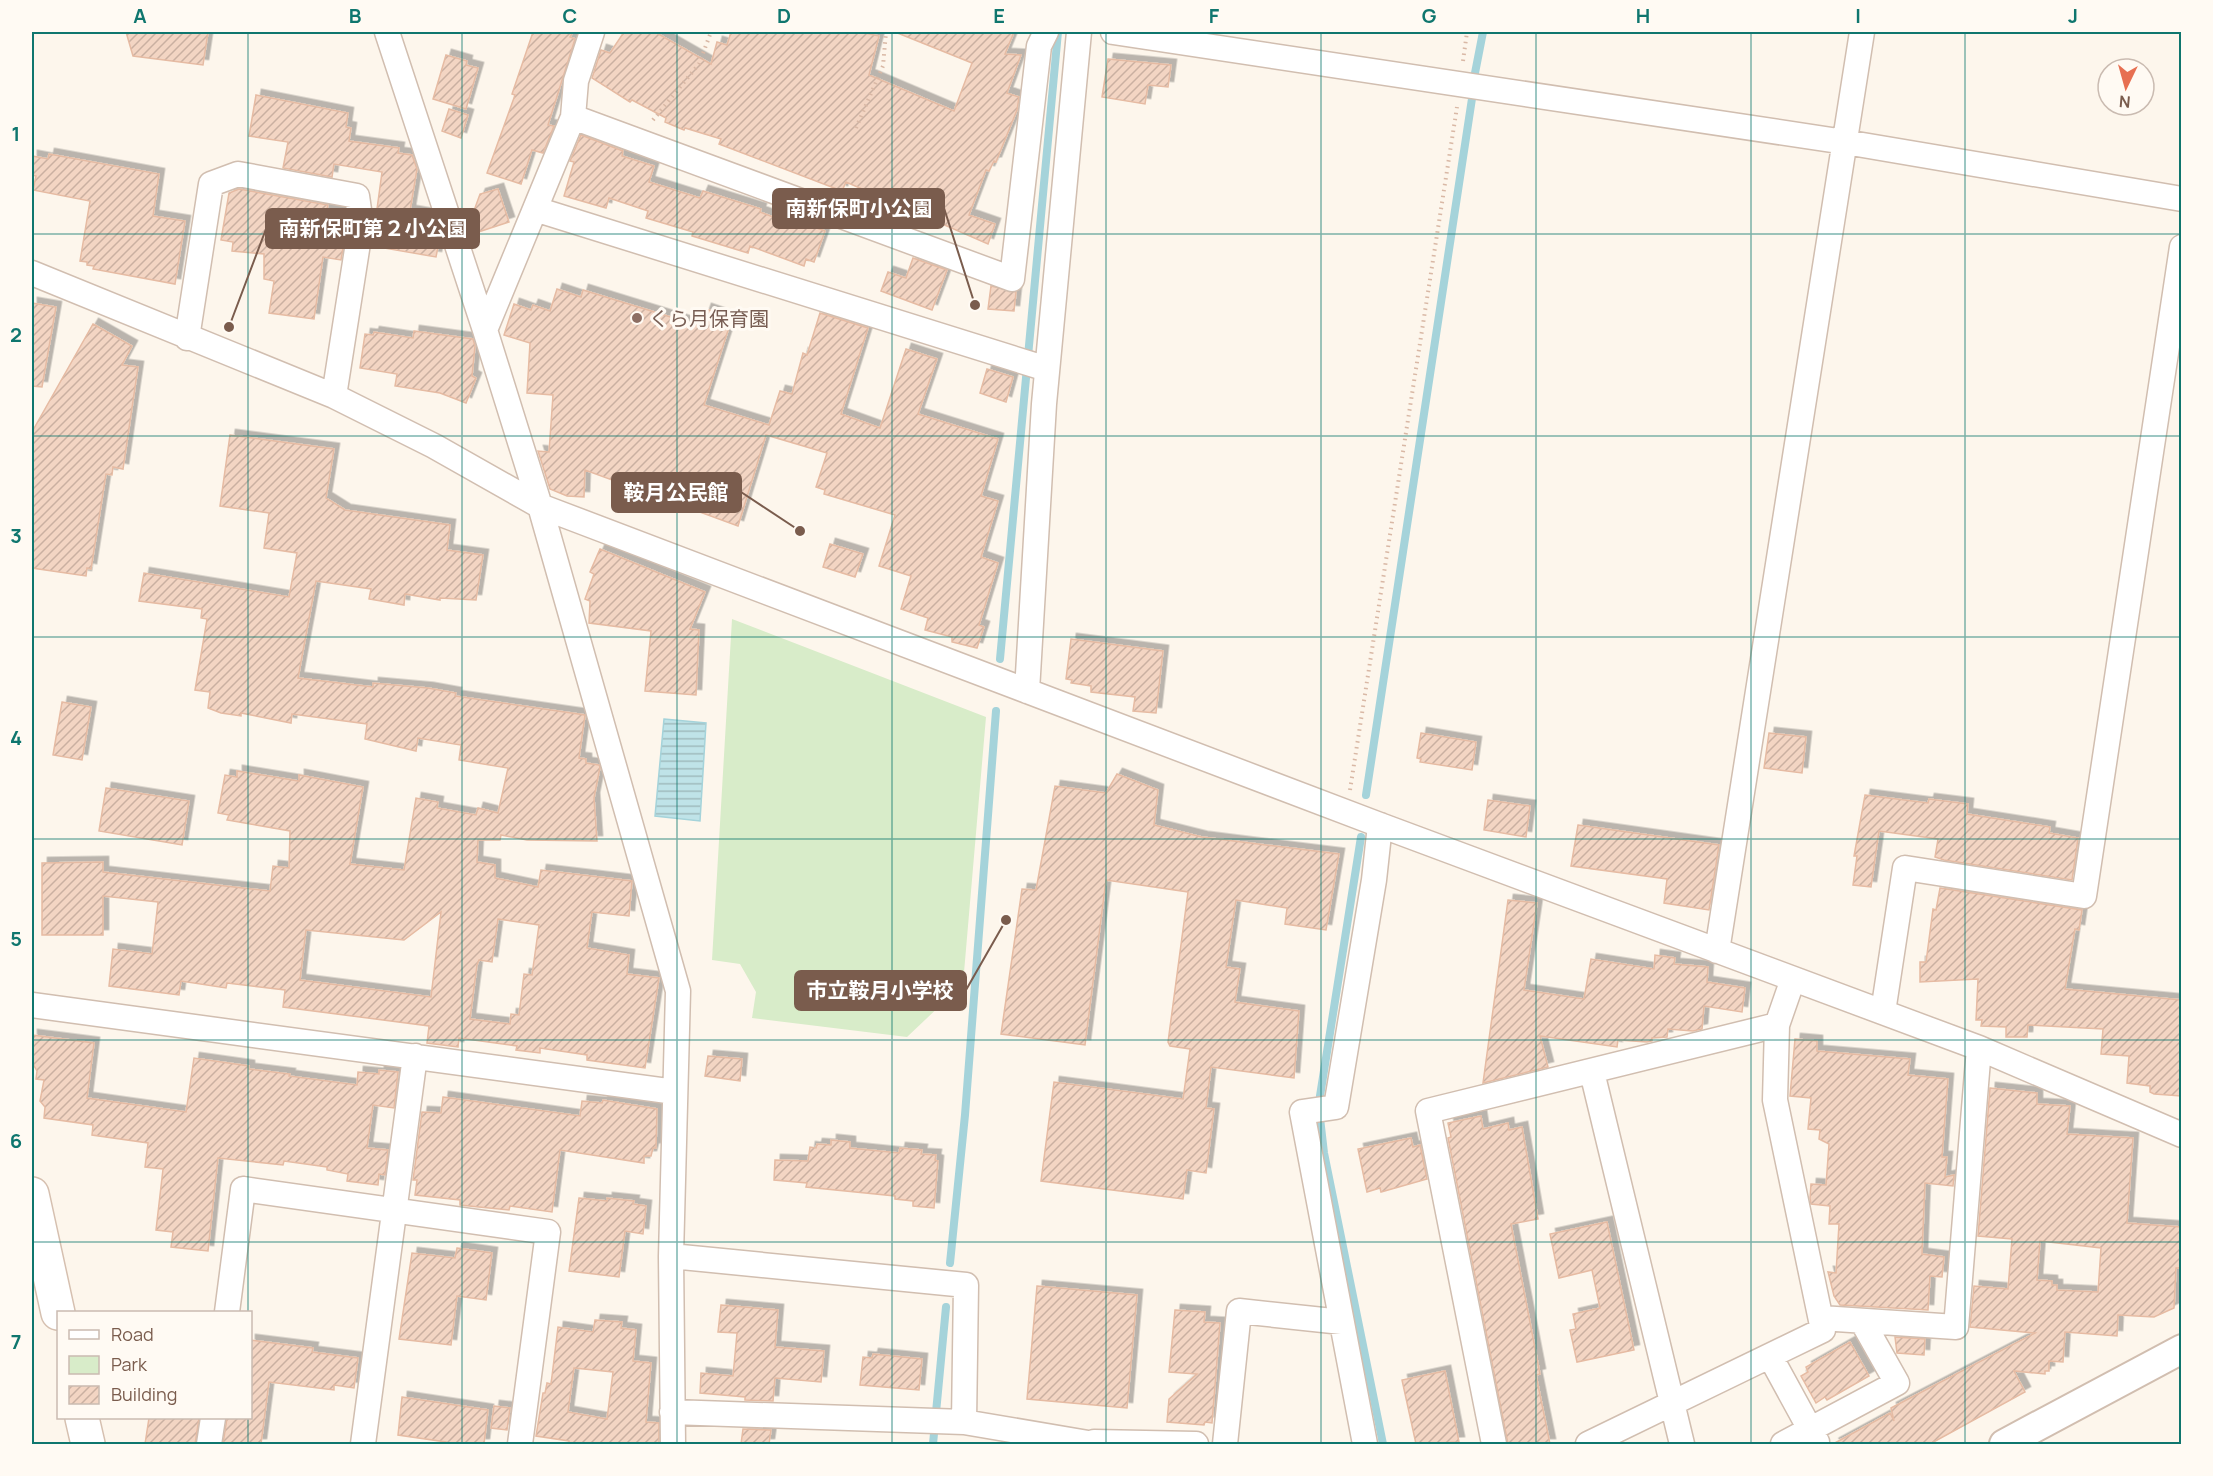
<svg xmlns="http://www.w3.org/2000/svg" width="2213" height="1476" font-family="Manrope,'Noto Sans JP',sans-serif">
<style>
.green{fill:#d8ecc9}
.water{fill:url(#water-rules);stroke:#a5d3da;stroke-width:1.5}
.lines{fill:none;stroke-linecap:round;stroke-linejoin:round}
.stream{stroke:#a5d3da;stroke-width:8}
.building{fill:url(#building-hatch);stroke:#e6bba3;stroke-width:1.5;fill-rule:evenodd;filter:url(#shadow)}
.minor-casing{stroke:#d1beb0;stroke-width:27}
.tertiary-casing{stroke:#d1beb0;stroke-width:32}
.secondary-casing{stroke:#d6c0b0;stroke-width:36}
.path{stroke:#d9b8a5;stroke-width:4;stroke-dasharray:1.5 4.5;stroke-linecap:butt}
.minor{stroke:#fff;stroke-width:24}
.tertiary{stroke:#fff;stroke-width:28}
.secondary{stroke:#fff;stroke-width:33}
.grid{fill:none;stroke:#0f766e;stroke-width:1.5;stroke-opacity:0.55}
.education-dot{fill:#8d6e63;stroke:#fffaf3;stroke-width:2}
.labels{text-anchor:middle;dominant-baseline:central;stroke-width:6;stroke-linejoin:round;paint-order:stroke}
.education-label{font-size:20px;fill:#785e54;stroke:#fffaf3;text-anchor:start}
.leader{fill:none;stroke:#7a5c4d;stroke-width:2}
.callout-dot{fill:#7a5c4d;stroke:#fffaf3;stroke-width:2}
.callout{fill:#7a5c4d;stroke:#7a5c4d;stroke-width:2}
.callout-label{font-size:21px;text-anchor:middle;font-weight:bold;fill:#fff}
.neatline{fill:none;stroke:#0f766e;stroke-width:2}
.grid-label{font-size:20px;text-anchor:middle;font-weight:bold;fill:#0f766e}
</style>
<defs>
<pattern id="water-rules" width="6" height="5" patternUnits="userSpaceOnUse" patternTransform="scale(1.5)"><rect width="6" height="5" fill="#bfe3e8"/><path d="M0 2.5h6" fill="none" stroke="#a0bbbe"/></pattern>
<pattern id="building-hatch" width="6" height="6" patternUnits="userSpaceOnUse" patternTransform="scale(1.5)"><rect width="6" height="6" fill="#f3d5c3"/><path d="M-1 1l2-2M0 6l6-6M5 7l2-2" fill="none" stroke="#cab0a1"/></pattern>
<filter id="shadow"><feDropShadow dx="5.5" dy="-5.5" stdDeviation="0" flood-color="#0004"/></filter>
</defs>
<rect width="100%" height="100%" fill="#fdf6ec"/>
<path class="green" d="M732 619 986 717 963 984 907 1037 752 1018 756 992 740 964 712 960Z"/>
<path class="water" d="M664 719 706 723 700 821 655 816Z"/>
<g class="lines">
<path class="stream" d="M1475 73 1483 32
M1000 659 1058 32
M1366 795 1473 92
M1320 1096 1361 837
M1320 1118 1324 1153 1383 1444
M950 1263 965 1115 996 711
M933 1444 946 1307"/>
</g>
<path class="building" d="M126 32H208L203 65 133 56Z
M533 32H573L570 37 575 39 548 125 554 126 543 153 532 150 521 184 487 173 515 95 512 94Z
M624 32H655L711 64 717 42 727 45 731 32H860L879 36 869 75 954 111 972 63 895 32H1014L1005 54 1021 55 1007 93 1019 97 1017 110 996 162 994 161 989 171 986 170 969 215 995 224 988 244 846 182 842 191 719 144 721 139 685 128 684 130 665 122 666 118 632 100 630 102 592 78 601 50 610 53Z
M446 55 467 61 466 65 478 68 466 109 433 99Z
M1108 59 1171 65 1168 87 1148 85 1145 104 1102 97Z
M256 95 348 113 346 127 351 128 349 141 399 148 398 153 412 155 417 169 410 211 432 215 434 221 430 233 440 237 436 257 372 246 382 172 334 164 332 177 283 168 288 142 249 136Z
M449 109 468 115 461 138 442 131Z
M581 135 623 151 622 156 654 166 649 182 700 198 703 191 761 209 760 212 797 226 798 221 825 231 814 262 806 259 804 266 750 246 748 253 692 236 693 232 646 218 648 211 609 198 606 208 564 196 574 162 570 161Z
M49 154 159 174 153 216 185 221 175 284 93 269 94 266 87 265V262L80 261 90 201 33 190 36 176 32 175V156L48 159Z
M239 189 328 205 327 209 345 212 347 224 341 260 323 257 314 319 269 313 274 281 264 279V254L232 251 233 242 221 240 229 193Z
M498 189 509 222 469 235 467 230 480 194Z
M913 258 947 270 932 310 881 291 888 272 906 278Z
M991 286 1016 292 1014 311 988 309Z
M557 289 581 297 583 290 700 326 706 309 732 318 704 405 769 425 780 391 792 394 803 353 807 355 820 313 868 328 841 414 880 428 906 349 937 359 918 414 998 439 981 496 998 501 981 557 998 563 979 625 984 627 977 648 952 642V637L925 630 928 618 901 609 911 576 879 566 895 515 824 494 825 490 816 487 827 453 766 435 738 526 585 470 584 497 567 496 550 489 538 451 549 452 553 395 527 393 530 343 504 335 514 304 531 310 533 305 550 311Z
M32 303 56 307 42 387 32 386Z
M93 324 132 346 122 365 138 367 123 469 113 467 112 475 106 474 91 569 87 568 86 576 32 568V432Z
M414 331 473 339 475 346 472 376 476 378 466 403 440 393 395 386 397 374 360 368 365 334 373 335 374 332 413 338Z
M987 369 1013 377 1006 402 980 393Z
M230 435 334 449 326 498 345 510 450 525 447 550 483 555 476 600 440 598V600L405 594 404 605 369 599 371 589 316 581 298 678 373 687V683L428 688 456 693 455 696 585 715 579 758 586 759V763L599 765 600 767 594 798 597 841 527 840 501 835 500 840H478L477 862 495 865V878L538 887 541 870 632 881 629 916 592 912 587 948 629 955 627 974 659 978 645 1068 587 1060V1055L540 1048V1053L516 1050 517 1046 459 1038 458 1047 427 1043 429 1026 283 1007 285 990 227 983 226 988 181 981 179 995 109 986 113 949 152 954 158 902 103 896V935H42V863L103 862V872L270 891 273 866 289 868 290 831 227 820 229 815 218 813 225 775 237 777V771L299 781V775L363 787 350 864 404 870 416 798 438 802 437 808 476 815 478 808 498 813 508 768 459 760 461 745 418 738 416 751 365 739 367 724 292 714 291 723 241 713V716L221 713 208 708 210 692 195 690 207 619 201 618 202 609 139 601 144 573 289 597 297 553 264 548 269 513 220 506ZM441 912 431 997 300 980 306 930 404 940ZM498 919 539 925 532 975 524 974 519 1015 511 1014 510 1024 470 1019 477 965 479 960 492 962Z
M830 544 863 554 855 577 823 567Z
M600 549 705 592 690 629 699 630 696 695 645 691 651 631 589 623 590 601 585 599 594 574 590 572Z
M1071 639 1163 651 1156 713 1133 711 1135 697 1091 692V686L1071 683 1072 680 1066 679Z
M62 702 91 707 82 760 53 755Z
M1421 733 1476 742 1472 770 1420 762 1421 759 1417 758Z
M1769 733 1806 737 1802 773 1764 768Z
M1117 774 1158 790 1154 825 1202 837 1339 854 1326 930 1285 924 1287 908 1236 900 1226 967 1240 969 1235 1002 1299 1011 1294 1078 1211 1067 1206 1108 1214 1109 1206 1173 1187 1170 1183 1199 1041 1181 1054 1082 1183 1099 1190 1049 1170 1046 1168 1042 1188 892 1106 880 1085 1045 1001 1034 1022 889 1036 890 1055 786 1106 793Z
M106 788 189 801 182 845 99 831Z
M1865 795 1928 803 1929 799 1968 804 1967 814 2050 827 2049 833 2078 838 2072 880 1944 860 1935 857 1938 839 1879 831 1871 887 1853 885 1857 856H1854Z
M1488 800 1530 806 1526 837 1484 830Z
M1578 825 1719 845 1709 910 1664 903 1667 879 1571 866Z
M1940 888 2082 910 2079 930 2075 929 2065 989 2181 1000V1096L2154 1094 2150 1092V1086L2127 1083 2129 1056 2101 1054 2103 1029 2028 1025 2027 1037H2006V1027L1981 1026 1982 1020H1976L1978 979 1920 982V962H1926L1933 909 1936 910Z
M1508 900 1537 903 1524 990 1584 999 1591 959 1654 969 1655 955 1675 958 1674 964 1708 967 1707 982 1745 988 1742 1012 1704 1006 1702 1029 1693 1031 1668 1029 1667 1037 1652 1038V1041L1647 1042 1618 1040 1617 1047 1540 1036 1548 1067 1483 1083Z
M32 1035 94 1043 87 1098 186 1112 194 1058 249 1066V1069L290 1074 289 1076 357 1085 358 1072 379 1074V1070L398 1072 394 1108 373 1105 367 1148 388 1150 385 1175 379 1174 378 1185 347 1181 348 1174 327 1170V1167L284 1161 283 1165 218 1158 208 1251 171 1247 173 1232 156 1230 163 1169 145 1167 148 1143 92 1135 93 1125 44 1118 45 1107 40 1101 44 1080 36 1079 37 1071 33 1064Z
M1795 1039 1817 1041V1051L1910 1059 1908 1075 1948 1079 1942 1157H1947L1945 1177 1954 1175 1953 1186 1925 1183 1922 1254 1944 1257 1942 1277 1930 1276 1928 1310 1840 1305 1834 1296 1828 1272 1836 1273 1839 1224H1829L1830 1206 1811 1204 1810 1198 1811 1184 1826 1185 1829 1144 1819 1139 1820 1130 1808 1129 1811 1098 1790 1096Z
M708 1056 742 1059 740 1081 705 1076Z
M1990 1088 2037 1093V1104L2070 1106 2067 1134 2133 1138 2127 1223 2181 1227V1268H2176L2174 1308 2154 1317 2118 1315 2117 1336 2065 1332 2063 1362 2049 1361V1371H2045V1374L2014 1371 2025 1392 1930 1444H1833L1890 1413 1894 1421 1891 1408 2035 1333 1970 1327 1974 1286 2008 1289 2012 1239 1978 1236ZM2040 1241 2101 1248 2098 1292 2057 1290V1285H2052V1281L2037 1280Z
M443 1097 580 1116 582 1101 602 1103 603 1100 657 1109 656 1148H653L651 1156H644V1163L560 1150 552 1212 510 1206 509 1210 479 1207 460 1205V1200L415 1195 417 1180H413L422 1112 441 1113Z
M1481 1116 1483 1129 1508 1123 1509 1130 1522 1127 1538 1219 1511 1224 1540 1374 1536 1375 1550 1444H1508L1448 1138 1451 1137 1448 1123Z
M1411 1138 1413 1147 1420 1145 1427 1179 1381 1192 1380 1188 1367 1192 1358 1149Z
M831 1140 850 1142V1148L899 1153 900 1148 922 1150 921 1154 936 1155 935 1160 938 1161 934 1208 913 1206V1201L895 1199V1196L806 1187 807 1183 774 1180 775 1160 808 1161 810 1147 816 1148 817 1144 831 1145Z
M579 1198 607 1201V1198L634 1201 633 1204 646 1206 643 1234 625 1231 619 1277 569 1271Z
M1607 1222 1634 1350 1577 1362 1570 1330 1576 1329 1573 1314 1600 1308 1592 1270 1559 1278 1550 1234Z
M457 1248 492 1253 486 1300 457 1296 451 1345 399 1339 412 1253 455 1258Z
M1037 1286 1137 1295 1127 1408 1027 1399Z
M721 1305 778 1310 775 1347 824 1351 821 1382 775 1378 773 1401 745 1400V1397L700 1393 701 1373 733 1376 737 1333 718 1332Z
M1175 1310 1205 1312 1204 1322 1220 1323 1212 1423 1205 1422 1204 1425 1167 1422 1169 1399 1197 1374 1169 1372Z
M595 1320 622 1322 621 1328 636 1330 633 1361 651 1363 646 1422 659 1423V1444H569V1441L536 1436 543 1393H545L547 1383 551 1384 558 1327 593 1332ZM574 1368 613 1372 607 1419 568 1412Z
M1895 1337 1925 1339 1924 1355 1897 1353Z
M250 1340 313 1348 312 1352 358 1358 354 1388 334 1385V1390L269 1382 261 1444H223L227 1418H250Z
M1850 1342 1869 1376 1827 1400 1825 1397 1816 1403 1801 1376 1808 1372 1806 1367Z
M873 1354 922 1359 919 1390 860 1385 863 1357 872 1358Z
M1445 1371 1459 1442 1416 1444 1402 1380Z
M402 1397 488 1410 484 1444H446V1442L398 1435Z
M494 1406 510 1408 507 1430 491 1428Z
M149 1418H199L195 1444H145Z
M743 1429 771 1430 769 1444H741Z"/>
<g class="lines">
<defs>
<path id="minor" d="M387 32 485 330 540 506 678 991 671 1256 673 1444
M1113 32 1845 142 2182 199
M573 117 1012 279 1039 46 1046 32
M535 209 1047 369
M32 273 334 396 434 446 540 506 1380 825 1979 1048 2182 1135
M485 330 573 117 576 81 592 32
M187 338 211 184 238 174 357 196 361 224 334 396
M1027 691 1044 404 1079 32
M1717 951 1862 32
M32 1005 675 1092
M1883 1012 1905 868 2084 896 2182 247
M1592 1072 1682 1444
M671 1256 966 1285 964 1422
M227 1312 243 1189 548 1232 520 1444
M1821 1318 1956 1327 1979 1048
M1770 1356 1817 1442
M672 1412 964 1422 1094 1444
M1094 1442 1196 1444
M209 1444 213 1418
M363 1444 415 1056
M1225 1444 1239 1311 1342 1322
M1365 1444 1302 1112 1336 1107 1374 880 1380 825
M1494 1444 1428 1111 1777 1025 1793 979
M1588 1444 1823 1330 1775 1100 1777 1025
M1783 1444 1897 1383 1862 1321"/>
<path id="tertiary" d="M2004 1444 2182 1349"/>
<path id="secondary" d="M32 1194 58 1313
M82 1418 88 1444"/>
</defs>
<use href="#minor" class="minor-casing"/>
<use href="#tertiary" class="tertiary-casing"/>
<use href="#secondary" class="secondary-casing"/>
<path class="path" d="M1463 61 1467 32
M653 120 699 64 711 32
M856 128 883 66 886 32
M1350 790 1457 107"/>
<use href="#minor" class="minor"/>
<use href="#tertiary" class="tertiary"/>
<use href="#secondary" class="secondary"/>
</g>
<path class="grid" d="M248 32V1312M462 32V1444M677 32V1444M892 32V1444M1106 32V1444M1321 32V1444M1536 32V1444M1751 32V1444M1965 32V1444M32 234H2182M32 436H2182M32 637H2182M32 839H2182M32 1040H2182M32 1242H2182M248 1418V1444"/>
<circle class="education-dot" cx="637" cy="318" r="6"/>
<g class="labels">
<g class="education-label">
<text x="649" y="318">くら月保育園</text>
</g>
</g>
<path class="leader" d="M975 305L944 208M229 327L266 229M800 531L741 492M1006 920L966 990"/>
<g class="callout-dot">
<circle cx="975" cy="305" r="6"/>
<circle cx="229" cy="327" r="6"/>
<circle cx="800" cy="531" r="6"/>
<circle cx="1006" cy="920" r="6"/>
</g>
<g class="callout">
<rect x="773" y="189" width="171" height="39" rx="6"/>
<rect x="266" y="209" width="213" height="39" rx="6"/>
<rect x="612" y="473" width="129" height="39" rx="6"/>
<rect x="795" y="971" width="171" height="39" rx="6"/>
</g>
<g class="callout-label">
<text x="859" y="216">南新保町小公園</text>
<text x="373" y="236">南新保町第２小公園</text>
<text x="676" y="500">鞍月公民館</text>
<text x="880" y="998">市立鞍月小学校</text>
</g>
<rect width="2213" height="1476" fill="none" stroke="#fffaf3" stroke-width="66"/>
<rect x="57" y="1311" width="195" height="108" fill="#fffaf3" stroke="#cabbb1" stroke-width="1.5"/>
<rect x="69" y="1330" width="30" height="9" fill="#ffffff" stroke="#cabbb1" stroke-width="1.5"/>
<text x="111" y="1341" font-size="18" fill="#7a5c4d">Road</text>
<rect x="69" y="1356" width="30" height="18" fill="#d8ecc9" stroke="#cabbb1" stroke-width="1.5"/>
<text x="111" y="1371" font-size="18" fill="#7a5c4d">Park</text>
<rect x="69" y="1386" width="30" height="18" fill="url(#building-hatch)" stroke="#cabbb1" stroke-width="1.5"/>
<text x="111" y="1401" font-size="18" fill="#7a5c4d">Building</text>
<g transform="translate(2126 87) rotate(185)"><circle r="28" fill="#fffaf3" stroke="#cabbb1" stroke-width="1.5"/>
<path d="M0-4.5L10 22L0 15L-10 22Z" fill="#e76f51"/>
<text y="-9" font-size="16" font-weight="bold" text-anchor="middle" fill="#7a5c4d">N</text>
</g>
<rect x="33" y="33" width="2147" height="1410" class="neatline"/>
<g class="grid-label">
<text x="140" y="23">A</text>
<text x="355" y="23">B</text>
<text x="570" y="23">C</text>
<text x="784" y="23">D</text>
<text x="999" y="23">E</text>
<text x="1214" y="23">F</text>
<text x="1429" y="23">G</text>
<text x="1643" y="23">H</text>
<text x="1858" y="23">I</text>
<text x="2073" y="23">J</text>
<text x="16" y="141">1</text>
<text x="16" y="342">2</text>
<text x="16" y="543">3</text>
<text x="16" y="745">4</text>
<text x="16" y="946">5</text>
<text x="16" y="1148">6</text>
<text x="16" y="1349">7</text>
</g>
</svg>
